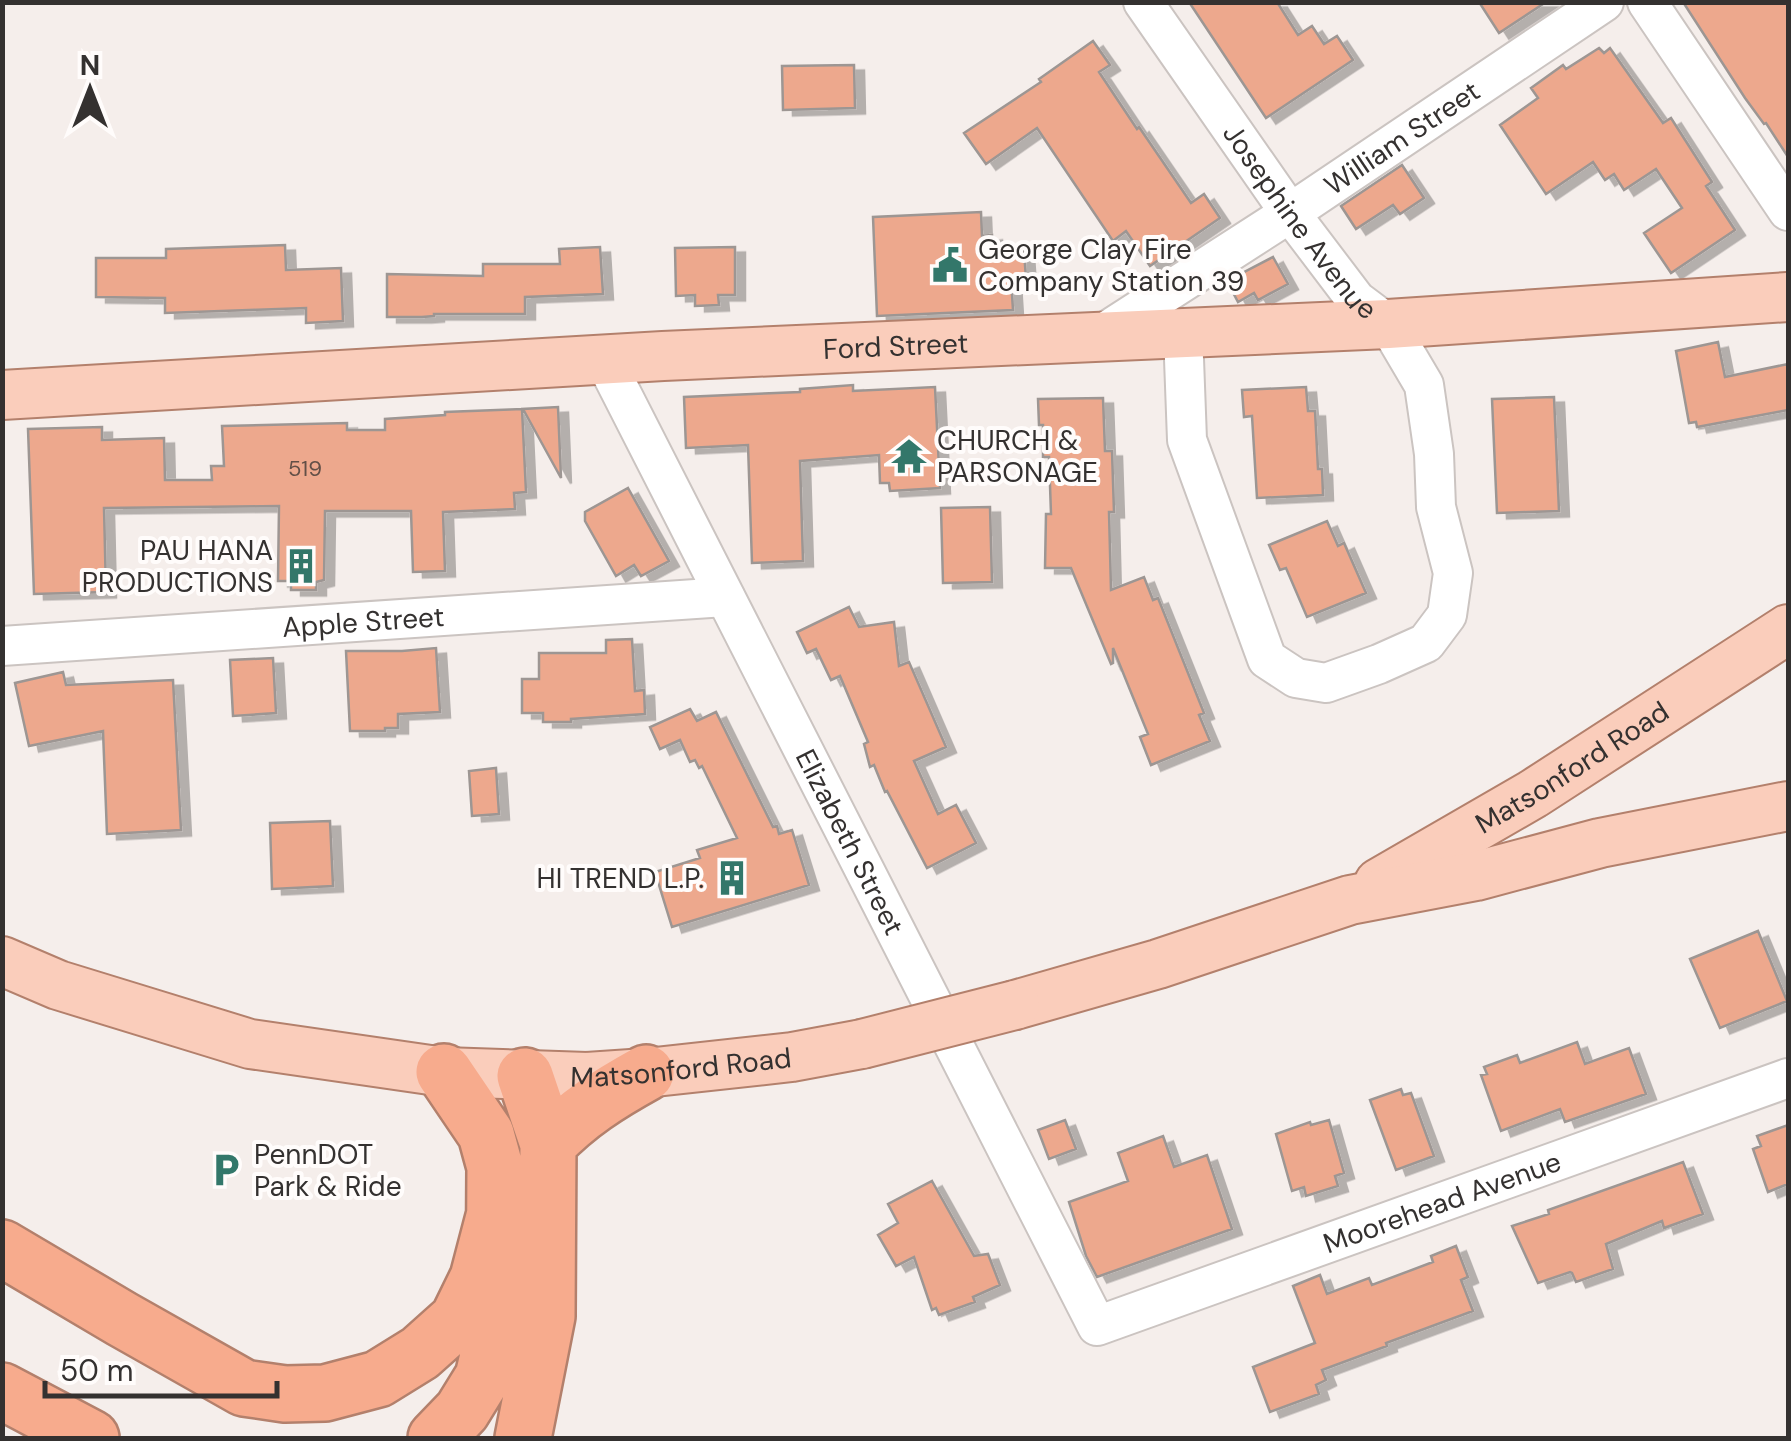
<svg xmlns="http://www.w3.org/2000/svg" width="1791" height="1441" font-family="'DM Sans',sans-serif">
<style>
.building{fill:#eda88d;stroke:#9d9693;stroke-width:2.5;filter:url(#shadow)}
.lines{fill:none;stroke-linecap:round;stroke-linejoin:round}
.minor-casing{stroke:#cbc4c1;stroke-width:42}
.major-casing{stroke:#b3806c;stroke-width:52}
.highway-casing{stroke:#b3806c;stroke-width:60}
.minor{stroke:#fff;stroke-width:38}
.major{stroke:#facdbb;stroke-width:48}
.highway{stroke:#f7ab8d;stroke-width:55}
.major-bridge-casing{stroke:#b3806c;stroke-width:52;stroke-linecap:butt}
.major-bridge{stroke:#facdbb;stroke-width:48}
.labels{text-anchor:middle;dominant-baseline:central;stroke-width:8;stroke-linejoin:round;paint-order:stroke}
.number-label{font-size:22px;fill:#624f47}
.street-label{font-size:28px;fill:#343130;stroke:#fffcfb}
.poi-label{font-size:28px;fill:#343130;stroke:#fffcfb;text-anchor:start}
</style>
<defs>
<filter id="shadow"><feDropShadow dx="10" dy="5.5" stdDeviation="0" flood-color="#0004"/></filter>
</defs>
<rect width="100%" height="100%" fill="#f5eeeb"/>
<path class="building" d="M1189 2H1277L1298 35 1312 26 1324 44 1337 36 1353 60 1266 118Z
M1479 2H1546L1499 33Z
M1683 2H1788V157L1766 123 1764 124 1745 98Z
M1093 41 1110 65 1099 72 1137 129 1139 127 1191 203 1204 194 1220 218 1150 266 1126 231 1113 241 1037 128 986 164 964 133 1041 82 1039 79Z
M1599 48 1604 53 1610 48 1663 123 1671 118 1712 182 1706 186 1735 230 1671 273 1644 233 1682 208 1656 169 1624 190 1614 174 1605 180 1593 162 1546 194 1500 125 1538 98 1531 88 1563 65 1566 69Z
M854 65 855 108 783 110 782 66Z
M1402 165 1424 198 1400 214 1393 205 1356 229 1341 206Z
M981 212 982 236 992 235V252L1024 251 1026 279H1011L1013 310 877 316 873 217Z
M285 245 286 270 341 268 343 321 306 323V308L165 313V298L96 297V258H166V249Z
M600 247 603 294 525 297V314H434V316L422 317H387V274L483 276V264H560L559 249Z
M735 247V295H718L719 305 695 306V295L676 296 675 248Z
M1273 257 1288 284 1258 300 1254 293 1238 302 1227 281Z
M1718 342 1725 377 1788 364V410L1697 427 1696 422 1689 423 1676 351Z
M853 385V391L935 387 940 488 890 491 889 483H880L879 455 800 461 803 561 752 563 748 445 686 448 684 397 800 392V389Z
M1306 387 1308 411H1315L1318 469H1322L1323 495 1257 498 1252 416 1244 417 1242 390Z
M1554 397 1559 511 1497 513 1492 399Z
M1103 398 1105 451H1112L1114 512H1109L1111 590 1144 577 1153 600 1158 598 1204 713 1199 715 1210 741 1151 765 1140 737 1148 734 1126 680 1113 648V663L1111 664 1071 568H1045L1046 514H1051L1049 457H1043V425H1039L1038 399Z
M558 407 561 478 523 409Z
M522 409 526 492 514 493 515 509 443 512 445 571 413 572 411 511H325L324 580 316 582V590H291V581H278L279 506 104 508 106 592 34 594 28 429 102 427V440L164 438 165 480H212L211 466H224L222 426 347 423V430H385V419L445 415V412Z
M628 488 669 561 641 576 634 565 616 576 585 521V512Z
M990 507 992 582 943 583 941 508Z
M1327 521 1338 546 1344 543 1366 593 1307 617 1286 568 1280 570 1269 545Z
M849 607 859 627 894 622 899 666 909 662 946 747 914 761 938 814 956 805 976 843 927 868 887 791 885 792 874 765 870 767 864 744 868 742 840 676 831 680 816 649 807 653 797 632Z
M632 639 635 691 644 690 645 714 571 719V722H543V713H522V679H539V653H606V640Z
M436 648 440 712 398 714V728H385V731H350L346 651H402Z
M273 658 276 713 233 716 230 660Z
M63 672 66 685 173 680 181 830 107 834 103 731 29 746 15 683Z
M690 709 697 721 716 712 773 827 777 826 779 834 792 830 809 885 672 927 655 872 700 858 697 850 737 838 702 766 699 768 695 760 690 762 680 740 660 749 650 727Z
M496 768 499 814 472 816 469 771Z
M330 821 333 886 272 889 270 823Z
M1758 931 1787 1001 1720 1028 1690 959Z
M1577 1042 1585 1064 1629 1048 1646 1094 1565 1122 1560 1109 1501 1131 1481 1075 1487 1074 1484 1067 1517 1055 1520 1063Z
M1401 1089 1403 1095 1411 1093 1434 1156 1396 1170 1370 1100Z
M1065 1120 1076 1149 1049 1159 1038 1130Z
M1329 1120 1344 1173 1335 1176 1338 1186 1306 1196 1304 1187 1292 1191 1276 1134 1310 1122 1311 1125Z
M1788 1125V1184L1768 1192 1753 1149 1761 1146 1757 1136Z
M1163 1136 1174 1167 1207 1155 1232 1229 1097 1277 1086 1256 1069 1202 1128 1181 1118 1153Z
M1683 1162 1703 1214 1664 1228 1662 1221 1606 1244 1613 1269 1576 1282 1572 1273 1570 1272 1538 1283 1512 1226 1549 1214 1548 1210Z
M932 1181 974 1256 988 1254 1000 1285 973 1297 975 1302 939 1315 936 1308 932 1310 914 1257 896 1266 878 1235 898 1223 888 1204Z
M1456 1246 1468 1277 1461 1280 1473 1311 1386 1343 1387 1346 1322 1370 1326 1380 1316 1385 1319 1394 1270 1412 1253 1367 1315 1343 1293 1286 1320 1275 1327 1294 1369 1278 1372 1285 1433 1262 1431 1256Z"/>
<g class="lines">
<defs>
<g id="minor">
<path id="s1" d="M1143 2 1290 213 1356 300 1388 324 1424 385 1434 454 1436 507 1453 573 1447 615 1426 643 1379 664 1326 683 1296 678 1267 659 1187 440 1183 332"/>
<path d="M1647 2 1788 211"/>
<path id="s2" d="M1099 336 1290 213 1604 2"/>
<path id="s3" d="M604 359 1097 1326 1788 1078"/>
<path id="s4" d="M2 646 725 597"/>
</g>
<g id="major">
<path id="s5" d="M2 395 663 356 1388 324 1788 297"/>
<path id="s6" d="M1379 883 1533 794 1788 629"/>
<path id="s7" d="M2 961 58 985 250 1044 444 1072 587 1077 646 1073 792 1057 862 1044"/>
<path d="M1015 1005 1158 964 1350 900 1476 876 1600 843 1788 806"/>
</g>
<path id="highway" d="M548 1144C578 1113 608 1094 646 1073
M2 1248 122 1319 244 1388 285 1394 325 1393 378 1379 420 1353 458 1319 478 1278 495 1213
M2 1391 91 1438
M436 1438 462 1411 483 1377 494 1330 495 1167 486 1134 444 1072
M523 1438 547 1316 548 1144 525 1076"/>
</defs>
<use href="#minor" class="minor-casing"/>
<use href="#major" class="major-casing"/>
<use href="#highway" class="highway-casing"/>
<use href="#minor" class="minor"/>
<use href="#major" class="major"/>
<use href="#highway" class="highway"/>
<defs>
<path id="major-bridge" d="M862 1044 1015 1005"/>
</defs>
<use href="#major-bridge" class="major-bridge-casing"/>
<use href="#major-bridge" class="major-bridge"/>
</g>
<defs>
<symbol id="civic-bare" viewBox="-9 -9 18 18"><path d="M-.6-6.5H3V-4.5H.6V-3L4-1V1h2V6H-6V1h2V-1L-.6-3ZM-1.2 2.5V6h2.4V2.5Z" fill="#33776a" stroke="#fffcfb" stroke-width="2.5" paint-order="stroke"/></symbol>
<symbol id="temple-bare" viewBox="-9 -9 18 18"><path d="M0-6L5-2H3V0L6.5 2.5H4V6H1.5V3h-3V6H-4V2.5H-6.5L-3 0V-2H-5Z" fill="#33776a" stroke="#fffcfb" stroke-width="2.5" paint-order="stroke"/></symbol>
<symbol id="building-bare" viewBox="-9 -9 18 18"><path d="M-4-6H4V6H1V3H-1V6H-4ZM-2.5-4.3h1.7v1.8h-1.7ZM.8-4.3h1.7v1.8H.8ZM-2.5-1h1.7V.8h-1.7ZM.8-1h1.7V.8H.8Z" fill="#33776a" stroke="#fffcfb" stroke-width="2.5" paint-order="stroke"/></symbol>
<symbol id="parking-bare" viewBox="-9 -9 18 18"><path d="M-3.5-5.5H1a3.5 3.5 0 0 1 0 7H-1V5.5H-3.5ZM-1-3.4V-.6H.8a1.4 1.4 0 0 0 0-2.8Z" fill="#33776a" stroke="#fffcfb" stroke-width="2.5" paint-order="stroke"/></symbol>
</defs>
<g fill-rule="evenodd">
<use href="#civic-bare" x="925" y="240" width="50" height="50"/>
<use href="#temple-bare" x="884" y="431" width="50" height="50"/>
<use href="#building-bare" x="276" y="541" width="50" height="50"/>
<use href="#building-bare" x="707" y="853" width="50" height="50"/>
<use href="#parking-bare" x="201" y="1145" width="50" height="50"/>
</g>
<g class="labels">
<g class="number-label">
<text x="305" y="468">519</text>
</g>
<g class="street-label">
<text stroke="none"><textPath href="#s2" startOffset="362">William Street</textPath></text>
<text stroke="none"><textPath href="#s1" startOffset="270">Josephine Avenue</textPath></text>
<text stroke="none"><textPath href="#s5" startOffset="895">Ford Street</textPath></text>
<text stroke="none"><textPath href="#s4" startOffset="362">Apple Street</textPath></text>
<text stroke="none"><textPath href="#s6" startOffset="225">Matsonford Road</textPath></text>
<text stroke="none"><textPath href="#s3" startOffset="542">Elizabeth Street</textPath></text>
<text stroke="none"><textPath href="#s7" startOffset="695">Matsonford Road</textPath></text>
<text stroke="none"><textPath href="#s3" startOffset="1452">Moorehead Avenue</textPath></text>
</g>
<g class="poi-label">
<text x="978" y="249">George Clay Fire<tspan x="978" dy="32">Company Station 39</tspan></text>
<text x="937" y="440">CHURCH &amp;<tspan x="937" dy="32">PARSONAGE</tspan></text>
<text x="273" y="550" text-anchor="end">PAU HANA<tspan x="273" dy="32">PRODUCTIONS</tspan></text>
<text x="704" y="878" text-anchor="end">HI TREND L.P.</text>
<text x="254" y="1154">PennDOT<tspan x="254" dy="32">Park &amp; Ride</tspan></text>
</g>
</g>
<rect width="1791" height="1441" fill="none" stroke="#343130" stroke-width="10"/>
<g transform="translate(90 90)" stroke="#fffcfb" stroke-width="8" paint-order="stroke">
<path d="M0-8L18 38L0 25L-18 38Z" fill="#343130"/>
<text y="-15" font-size="28" font-weight="bold" text-anchor="middle" fill="#343130">N</text>
</g>
<path d="M45 1381v15h232v-15" fill="none" stroke="#343130" stroke-width="5"/>
<text x="60" y="1381" font-size="30" fill="#343130" stroke="#fffcfb" stroke-width="8" paint-order="stroke">50 m</text>
</svg>
